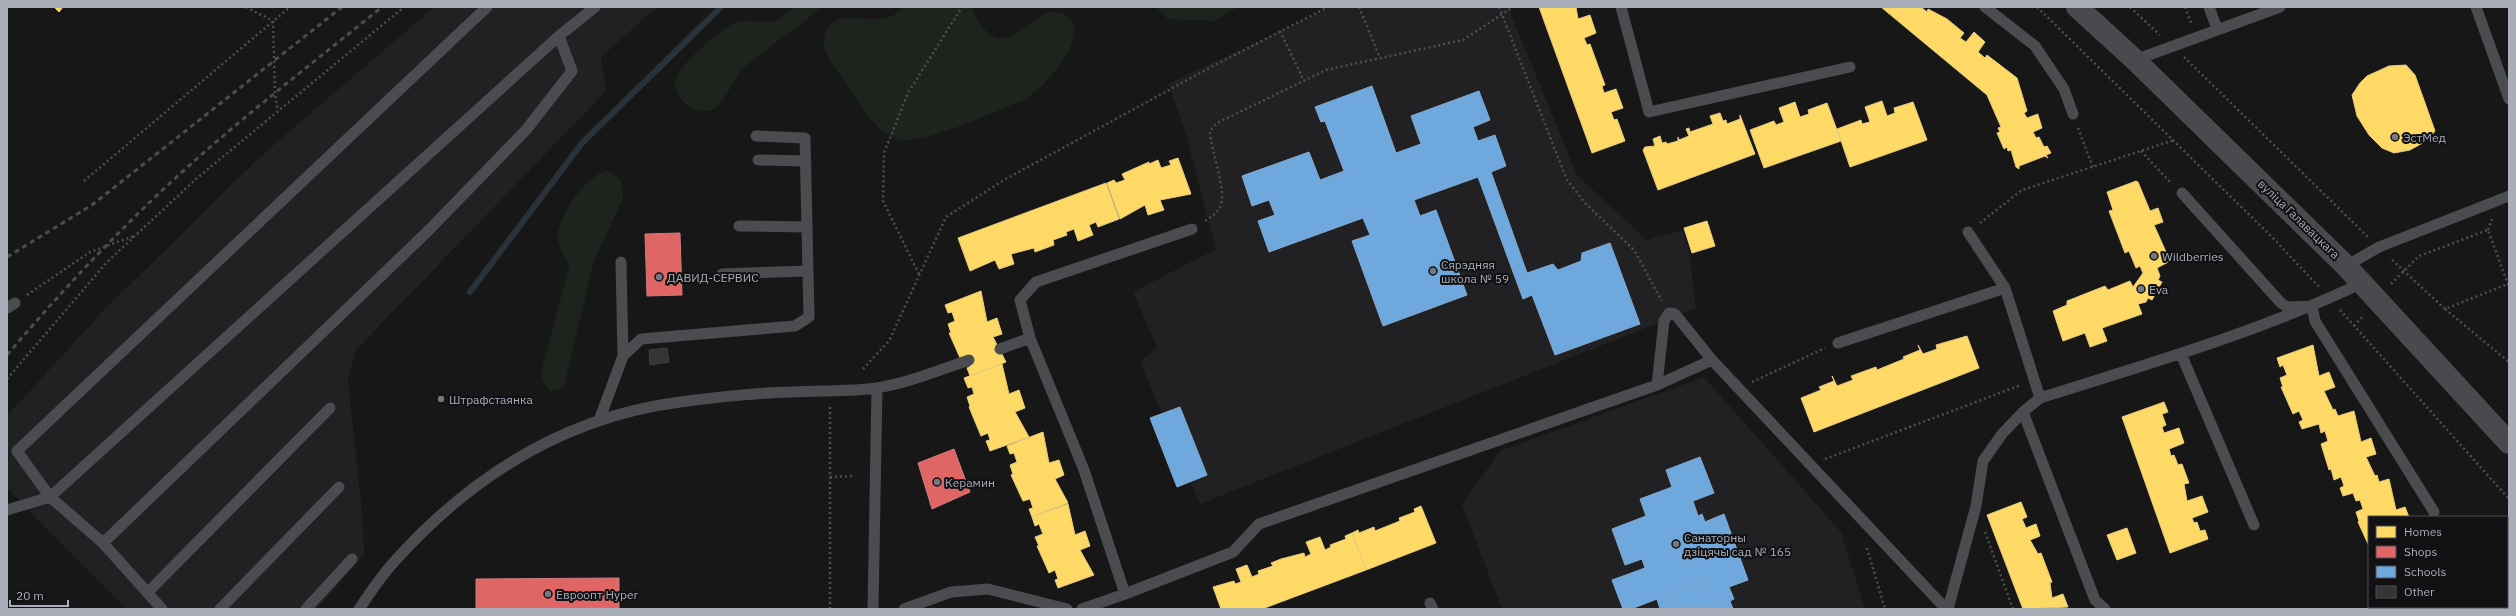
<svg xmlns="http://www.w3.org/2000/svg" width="2516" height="616" font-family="'IBM Plex Sans',sans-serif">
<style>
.built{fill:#212123}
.green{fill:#1d241e}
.homes{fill:#ffd966;stroke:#e5cc7f}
.shops{fill:#e06666;stroke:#cf7b7f}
.schools{fill:#6fa8dc;stroke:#80aad1}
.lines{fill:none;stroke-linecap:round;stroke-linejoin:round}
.stream{stroke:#2a3239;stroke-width:6}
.building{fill:#353536;stroke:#3f4043}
.path{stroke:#4d4e52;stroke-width:2.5;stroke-dasharray:2 3;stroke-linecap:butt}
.lane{stroke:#4b4c50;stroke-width:11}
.secondary{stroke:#4a4a4e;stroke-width:22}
.rail{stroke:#4b4c4f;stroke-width:3;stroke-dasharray:5 4;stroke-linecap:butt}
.poi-dot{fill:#757880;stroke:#111113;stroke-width:1.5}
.labels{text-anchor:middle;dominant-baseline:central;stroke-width:4;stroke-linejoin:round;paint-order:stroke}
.poi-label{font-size:12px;fill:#a8adb8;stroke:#111113;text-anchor:start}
.street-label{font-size:12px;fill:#a8adb8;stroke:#111113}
</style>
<rect width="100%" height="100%" fill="#171717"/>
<path class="built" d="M434 7H657L601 57 606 91 356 350 348 381 363 521 364 555 317 609H126L7 488V416L102 312 261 156Z
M1331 7H1508L1577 175 1647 240 1682 230 1689 250 1696 308 1200 504 1140 362 1157 347 1133 292 1216 249 1185 131 1168 84Z
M1704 377 1841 532 1865 609H1502L1462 505 1500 451Z"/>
<path class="green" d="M794 7H821C797 30 767 46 743 69 731 81 727 102 712 110 695 118 670 95 676 78 680 64 722 28 735 23 750 18 763 23 777 21Z
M903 7H972C975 19 985 35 999 38 1022 42 1041 0 1065 15 1095 34 1043 89 1024 100 995 111 929 143 901 140 897 140 891 136 887 134 868 122 855 96 842 78 832 64 817 47 827 29 841 4 883 34 903 7Z
M1156 7H1238L1214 21 1168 19Z
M606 171 612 172 622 183 623 199 594 260 565 382 562 388 550 391 542 381 541 373 569 267C567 257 559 249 558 239 555 219 586 176 606 171Z"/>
<path class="homes" d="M54 7H63L59 12Z
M1539 7H1576L1578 19 1590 15 1596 33 1584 38 1587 45 1590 44 1605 85 1602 86 1604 93 1616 89 1623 108 1611 112 1614 120 1617 119 1625 141 1592 153Z
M1881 7H1921L1927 12 1928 9 1947 19 1964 33 1960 38 1966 42 1974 32 1985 42 1978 52 1985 58 1987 55 2017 78 2027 111 2024 113 2027 118 2038 114V115L2042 128 2033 132 2036 138 2039 137 2044 147 2047 146 2051 153 2046 155 2048 158 2045 156 2019 166V169L2016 167 2011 150 2008 151 2007 147 2004 149 1997 133 2000 132 1998 128 2001 127 1987 95Z
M2406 65 2415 75 2435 131 2428 140 2410 150 2394 153 2382 148 2369 135 2357 116 2352 95 2360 83 2367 76 2389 66Z
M1882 101 1887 116 1895 113 1894 108 1913 102 1927 140 1850 167 1837 129 1861 120 1862 124 1870 122 1865 107Z
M1795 102 1800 117 1809 114 1808 110 1827 103 1841 141 1764 168 1750 130 1774 121 1776 125 1784 122 1779 108Z
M1720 113 1723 121 1726 120 1727 124 1740 119V115L1755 154 1658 190 1643 150 1645 147 1655 146 1653 139 1660 136 1662 143 1666 142 1667 144 1678 141V137L1679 140 1689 136 1686 129 1689 128 1690 132 1713 124 1710 116Z
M1178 158 1191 194 1160 200 1164 210 1148 215 1145 205 1120 219 1107 183 1114 180 1116 183 1125 180 1122 174 1149 162V164L1158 160 1161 168 1171 165 1169 161Z
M2136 181 2138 182 2150 211 2158 208 2163 222 2154 225 2170 261 2157 268 2160 276 2158 280 2162 282 2152 300 2148 298 2146 302 2138 304 2142 314 2102 328 2107 341 2090 347 2085 333 2063 341 2053 311 2067 305V301L2105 286 2108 290 2130 281 2133 287 2143 273 2140 266 2136 268 2129 251 2125 253 2109 211 2113 210 2107 192Z
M1106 183 1119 219 1098 227 1096 222 1089 225 1093 235 1078 241 1074 229 1066 232 1067 235 1053 240 1054 245 1035 252 1034 248 1011 254 1014 264 999 269 995 260 970 271 958 238Z
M1707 221 1715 246 1692 253 1684 228Z
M981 291 987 322 997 318 1002 334 993 337 1006 362 970 376 967 368 971 366 969 360H961L949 333H951L948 324 955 321 952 312 948 313 945 305Z
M1967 336 1979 368 1814 432 1801 398 1821 390 1819 387 1834 381 1832 376 1837 386 1853 380 1851 376 1876 367 1877 370 1904 359 1903 357 1920 350 1918 345 1923 354 1937 349 1936 345Z
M2313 345 2319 376 2329 372 2335 387 2324 391 2333 410 2335 409 2338 416 2354 411 2361 442 2371 438 2376 454 2366 457 2375 476 2377 475 2379 482 2389 479 2396 510 2405 507 2409 517H2369V546L2358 522 2359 521 2356 512 2363 509 2360 500 2356 501 2353 493 2343 496 2340 488 2344 486 2341 477 2334 480 2331 469 2329 470 2321 444 2328 441 2325 431 2321 433 2319 424 2302 429 2299 422 2303 420 2299 411 2293 414 2281 387H2283L2280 378 2287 375 2283 365 2280 367 2277 358Z
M1002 364 1009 394 1019 390 1025 408 1015 412 1029 437 990 451 986 441 990 440 988 433 981 436 969 407 970 406 967 397 974 394 972 387 968 388 964 378Z
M2164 402 2168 412 2162 414 2166 425 2162 427 2164 433 2179 428 2184 443 2169 449 2171 456 2174 455 2178 465 2182 464 2189 483 2184 484 2187 501 2202 496 2208 512 2192 518 2194 523 2197 522 2200 531 2205 530 2208 539 2170 553 2122 417Z
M1043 432 1049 463 1059 460 1064 475 1055 479 1068 503 1032 517 1029 509 1033 508 1030 499 1023 501 1011 475 1013 474 1010 465 1017 462 1014 453 1010 454 1007 446Z
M2021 502 2027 517 2022 519 2026 528 2036 524 2040 536 2030 540 2038 554 2041 553 2052 582 2050 583 2052 598 2063 594 2068 607 2023 609 1987 515Z
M1068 504 1075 535 1085 531 1090 546 1080 550 1094 575 1058 588 1055 580 1058 579 1055 570 1049 573 1037 546H1039L1035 537 1043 534 1039 524 1035 526 1032 517Z
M1421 506 1436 543 1366 570 1352 533 1358 530 1359 533 1374 527 1375 531 1400 521 1399 518 1415 512 1414 509Z
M2127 528 2136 553 2117 560 2107 535Z
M1352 533 1366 570 1262 609H1221L1213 587 1234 581 1235 584 1241 582 1236 569 1247 565 1252 577 1259 574 1258 571 1273 566 1271 563 1281 559 1304 553 1305 557 1311 554 1306 542 1320 537 1325 550 1331 547 1330 545 1346 539 1345 536Z
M2509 597V609H2493L2492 607H2507V598Z"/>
<path class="shops" d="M680 233 682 295 647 296 645 234Z
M954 449 970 492 932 509 918 463Z
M619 578V609H476V579Z"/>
<path class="schools" d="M1372 86 1396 153 1421 144 1411 116 1479 91 1490 120 1473 127 1478 141 1495 135 1506 166 1491 172 1527 273 1553 264 1558 270 1581 261 1582 253 1610 243 1640 324 1555 355 1532 295 1523 299 1478 177 1414 200 1420 216 1436 210 1467 295 1383 326 1352 241 1370 235 1363 218 1269 252 1258 221 1275 215 1269 200 1252 206 1242 176 1309 152 1320 180 1344 171 1325 121 1321 122 1315 107Z
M1180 407 1207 475 1177 487 1150 418Z
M1700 457 1714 493 1693 501 1698 516 1702 514 1705 522 1724 514 1748 580 1729 587 1734 599 1730 601 1733 609H1700L1715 603 1706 579 1674 590 1681 609H1660L1657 599 1631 609H1623L1612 580 1645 568 1642 559 1625 565 1612 529 1646 516 1640 499 1672 487 1666 470Z
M1706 579 1715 603 1700 609H1681L1674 590Z"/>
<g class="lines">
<path class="stream" d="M470 292 582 143 721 7"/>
</g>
<path class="building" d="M667 348 669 362 650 365 649 350Z"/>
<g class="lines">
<path class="path" d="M246 7 273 21
M1359 7 1380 58
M1499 7 1567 180 1586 204 1634 250 1662 301
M2037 7 2273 238 2319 287
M2130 7 2160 35
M2185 7 2191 23
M273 21 275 95 278 111
M1280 31 1304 81
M2184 57 2368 237
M2078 128 2093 167
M2141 151 2172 184
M84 181 290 7
M1205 221C1211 217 1217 213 1220 207 1228 192 1210 149 1210 131L1217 123 1326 70 1463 40 1513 7
M1980 223 2022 190 2174 140
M2488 230 2492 219
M2392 260 2445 309 2508 284
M919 274 883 201 884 153 908 93 962 7
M2391 284 2419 256 2488 230 2509 287
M27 295 90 252 134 236
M2445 309 2509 362
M2340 310 2509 499
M2354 326 2364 315
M863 369 889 341 946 217 1004 180 1213 66 1328 7
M7 379 107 262 196 179 404 7
M1752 382 1825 348
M830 407V609
M1825 459 2021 385
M830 477 855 476
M1985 532 2013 609
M1867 548 1885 609"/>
<path class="lane" d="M1621 7 1649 112 1850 67
M1985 7 2035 46 2064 89 2073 114
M2209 7 2217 29
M2476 7 2509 99
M2135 60 2280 7
M758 160 806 161
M2182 193 2281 303 2287 307 2312 306 2315 321 2434 512
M739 226 807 227
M1968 232 2005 288 2040 398
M2346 266 2379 247 2509 196
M722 274 808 271
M7 308 15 303
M1030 338 1084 470 1125 594 1082 609
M1838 343 2005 288
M1000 349 1030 338 1020 300 1036 282 1192 229
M2181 354 2254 525
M623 356 641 339 795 326 809 317 805 138 756 136
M1657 385 1664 321 1669 313 1675 314 1712 360 1946 609
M2023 412 2095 600 2105 609
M600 418 623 356 621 262
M7 510 50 497 559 36 595 7
M103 543 428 231 526 130 572 71 559 36
M2507 550 2509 548
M148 592 330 408
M1125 594 1233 552 1259 524 1657 385 1712 360
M1430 603 1433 609
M162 609 103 543 50 497 17 451 487 7
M220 609 339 487
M306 609 352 559
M359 609C370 593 381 576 394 562 471 476 564 417 680 402 717 397 754 393 790 392 819 390 848 392 877 388 908 383 939 370 969 360
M873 609 877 388
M904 609 951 592 988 589 1067 609
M1948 609 1976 506 1983 461 2002 434 2023 412 2040 398C2148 364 2259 332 2362 283
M2479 609V607"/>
<path class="secondary" d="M2077 7 2135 60 2346 266 2509 443"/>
<path class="rail" d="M7 257 92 205 342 7
M7 355C53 301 101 249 152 200 224 131 304 70 382 7"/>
</g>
<g class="poi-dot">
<circle cx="2395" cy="137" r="4"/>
<circle cx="2154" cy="256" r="4"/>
<circle cx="1433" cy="271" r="4"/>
<circle cx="659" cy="277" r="4"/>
<circle cx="2141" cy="289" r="4"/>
<circle cx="441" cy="399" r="4"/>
<circle cx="937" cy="482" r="4"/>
<circle cx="1676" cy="544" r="4"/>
<circle cx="548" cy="594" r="4"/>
</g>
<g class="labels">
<g class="poi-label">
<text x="2403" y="137">ЭстМед</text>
<text x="2162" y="256">Wildberries</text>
<text x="1441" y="264">Сярэдняя<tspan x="1441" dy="14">школа № 59</tspan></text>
<text x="667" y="277">ДАВИД-СЕРВИС</text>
<text x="2149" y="289">Eva</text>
<text x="449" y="399">Штрафстаянка</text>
<text x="945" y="482">Керамин</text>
<text x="1684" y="537">Санаторны<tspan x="1684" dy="14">дзіцячы сад № 165</tspan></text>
<text x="556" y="594">Евроопт Hyper</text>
</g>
<g class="street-label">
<text transform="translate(2299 219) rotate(44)">вуліца Галавацкага</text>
</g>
</g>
<rect width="2516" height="616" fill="none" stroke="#a8adb8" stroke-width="16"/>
<rect x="2368" y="516" width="140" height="92" fill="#111113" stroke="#4d4f55"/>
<rect x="2376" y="526" width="20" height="12" fill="#ffd966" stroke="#4d4f55"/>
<text x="2404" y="536" font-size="12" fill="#a8adb8">Homes</text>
<rect x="2376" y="546" width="20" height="12" fill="#e06666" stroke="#4d4f55"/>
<text x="2404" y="556" font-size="12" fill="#a8adb8">Shops</text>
<rect x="2376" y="566" width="20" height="12" fill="#6fa8dc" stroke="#4d4f55"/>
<text x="2404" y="576" font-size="12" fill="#a8adb8">Schools</text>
<rect x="2376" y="586" width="20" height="12" fill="#353536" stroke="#4d4f55"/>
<text x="2404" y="596" font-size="12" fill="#a8adb8">Other</text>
<path d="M10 600v6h58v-6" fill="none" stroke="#a8adb8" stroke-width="2"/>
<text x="16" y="600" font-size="12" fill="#a8adb8" stroke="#111113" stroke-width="3" paint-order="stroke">20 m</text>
</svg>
